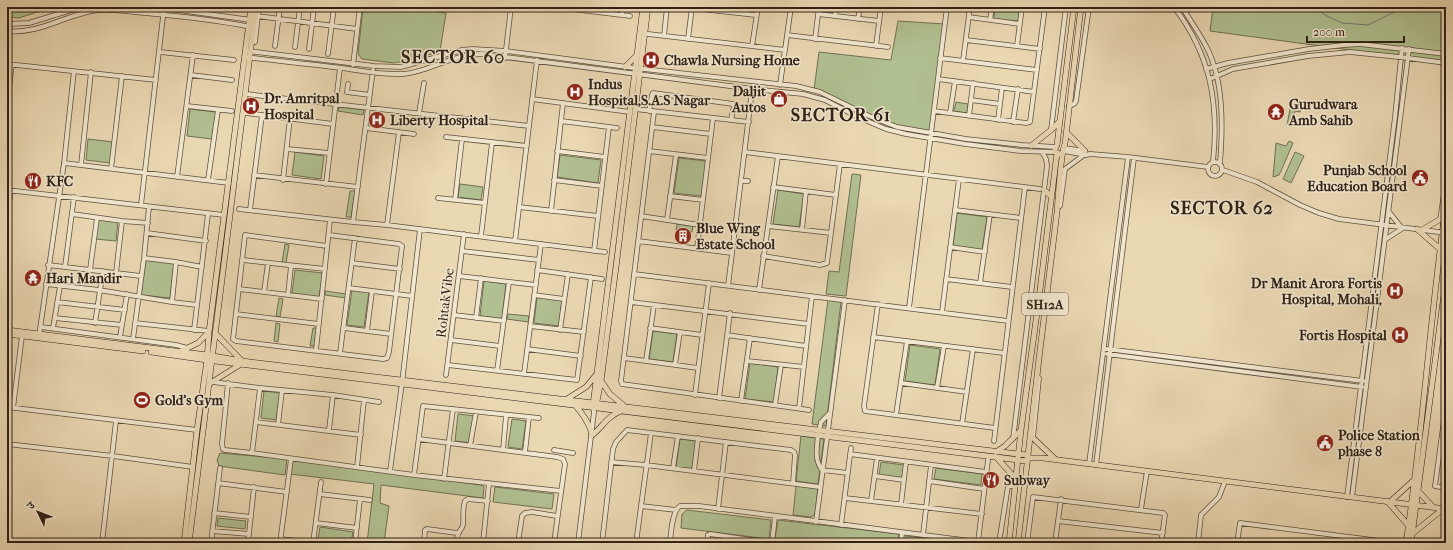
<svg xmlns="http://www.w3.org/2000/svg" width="1453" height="550" font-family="'IM FELL French Canon','Noto Serif Devanagari',serif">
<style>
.green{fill:#b1c091;stroke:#707154}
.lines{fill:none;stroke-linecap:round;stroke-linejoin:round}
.stream{stroke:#6e7d73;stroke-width:1}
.minor-casing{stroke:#5e503f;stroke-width:5.5}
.major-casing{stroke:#302218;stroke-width:6}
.minor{stroke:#f1e6ce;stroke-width:4}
.major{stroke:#ead8b3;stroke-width:5}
.labels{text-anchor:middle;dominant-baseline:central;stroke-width:3;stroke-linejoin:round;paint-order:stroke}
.shield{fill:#f1e6ce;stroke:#6a5d4f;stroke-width:1}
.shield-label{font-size:13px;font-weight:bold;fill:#302218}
.poi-label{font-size:14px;font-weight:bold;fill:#302218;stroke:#f1e6ce;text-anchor:start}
.street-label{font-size:14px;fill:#302218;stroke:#f1e6ce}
.district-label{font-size:18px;font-weight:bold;letter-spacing:1px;fill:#302218;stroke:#f1e6ce}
</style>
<rect width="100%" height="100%" fill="#ead8b3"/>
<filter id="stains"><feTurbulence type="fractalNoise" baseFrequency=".005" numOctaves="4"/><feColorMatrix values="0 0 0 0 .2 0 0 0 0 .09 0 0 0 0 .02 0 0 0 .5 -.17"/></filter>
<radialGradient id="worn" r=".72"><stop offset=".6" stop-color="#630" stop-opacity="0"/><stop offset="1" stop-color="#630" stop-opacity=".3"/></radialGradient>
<path class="green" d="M7 7H52L19 18 7 17Z
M363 7H405L446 13 440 51 416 59 394 63 362 59 358 54Z
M820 7H833V13L819 12Z
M995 7H1020L1018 21 994 19Z
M1213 7H1446V63L1210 31Z
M898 21 945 24 931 134 897 127 814 90 819 52 891 60Z
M956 102 968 104 967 113 954 111Z
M1291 104 1301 108 1300 112 1295 111 1292 126 1287 125Z
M339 107 364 110 363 115 338 111Z
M190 109 216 112 212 139 187 136Z
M88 139 113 142 110 163 86 160Z
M1289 141 1293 143 1281 171 1279 175 1273 177 1276 143 1286 146Z
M295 152 324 156 321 179 292 175Z
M1295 152 1304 156 1291 183 1283 179Z
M560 155 601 160 598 183 557 177Z
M679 158 706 161 701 196 674 193Z
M852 174 861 175 846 296 826 294 829 271 839 272Z
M460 184 483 187 481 200 458 197Z
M778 190 804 194 799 227 773 224Z
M350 191H355L351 217H346Z
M957 213 987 217 982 250 953 246Z
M98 219 118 221 116 241 95 239Z
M677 224 693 226 692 232 676 230Z
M285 244 289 245 286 263 282 262Z
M146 260 174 263 170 298 141 295Z
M295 270 323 273 319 297 292 293Z
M484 281 506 284 502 319 480 316Z
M352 290 369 292 364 327 347 325Z
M325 291 346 294V298L325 295Z
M537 297 562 300 559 326 534 323Z
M279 298 283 299 280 317 276 316Z
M828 300 841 302 826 426 812 424Z
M508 314 529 316 528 322 507 319Z
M276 323 280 324 278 342 274 341Z
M313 328H317L314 346H310Z
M653 331 677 334 673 362 649 359Z
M910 345 940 349 935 385 905 381Z
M750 363 778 367 774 402 745 399Z
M264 391 280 393 276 420 261 418Z
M458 414 476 416 472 443 455 441Z
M512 419 526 421 522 449 508 447Z
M801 436 824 439 818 484 796 481Z
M680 439 696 441 692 469 676 467Z
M220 453 287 459 285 475 219 466 217 460Z
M292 459 481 485 484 487 483 498 381 485 380 503 389 506 384 543H367L374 484 290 474Z
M881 462 904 465 902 478 879 475Z
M936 468 982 474 981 485 934 479Z
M796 486 818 488 815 514 811 517 793 515Z
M495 487 554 494 552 509 493 502Z
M687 510 771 520 769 539 681 528 682 514Z
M218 518 246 521 245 529 217 526Z
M778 520 899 534 898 543H789V541L775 539Z
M320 527 353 532 351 543 318 539Z
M906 536 959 543H905Z"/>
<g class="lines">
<path class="stream" d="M1314 7 1325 15 1342 23 1368 25 1404 7"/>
<defs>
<path id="minor" d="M157 7 251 20
M556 7 630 16
M1174 7C1211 55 1219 104 1213 162
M1182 7C1190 20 1199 33 1206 46 1224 80 1223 126 1220 163
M692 8 756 15
M818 14 879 21
M622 15 623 7
M257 16 357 29
M835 16 836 7
M969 17 1020 24
M858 19 860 7
M990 20 992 7
M7 24 29 23 81 7
M7 31C39 35 68 13 99 10 114 9 130 12 145 13 180 16 216 20 251 27
M648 34 785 50
M787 35 888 47
M664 36 667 7
M688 39 692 7
M815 39 819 7
M966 40 1040 49
M255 42 259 7
M275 46 280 7
M752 46 758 7
M876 46 881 7
M1017 46 1022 7
M295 47 300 7
M309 49 314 7
M248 51 374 66 401 67 462 50 472 49 506 51 635 68 796 86 820 92 869 116 897 127 966 139 1022 145 1055 147
M160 52 234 60
M328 54 334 7
M245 57C278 61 310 64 342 68 362 71 382 75 403 74 430 72 451 54 482 54L753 89 803 94 825 100 860 118 886 129 906 134 965 144 1021 151 1055 152
M505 58 511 7
M940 58 1037 70
M963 61 970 7
M7 64 156 80
M353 65 360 7
M1206 69 1228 63 1309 49 1344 45 1360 44 1446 54
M191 75 232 80
M938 79 1034 92
M1210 79 1233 69 1308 56 1350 52 1408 58 1446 63
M348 84 347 92 370 95
M780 85 791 7
M246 94 529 126
M532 99 630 112
M971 100 1000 104
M7 102 12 65
M187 106 232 111
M1069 106 1074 104 1076 101 1089 7
M635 109 749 122
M649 111 652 95 653 93 733 104 734 106 731 120
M934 111 1026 123 1030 122 1045 7
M654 112 621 381 622 384 809 410
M246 113 333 124
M419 113 424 83
M950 113 955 81
M969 116 973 83
M998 120 1002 88
M561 121 617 128
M1013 122 1018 89
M652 127 711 134
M366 128 414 134
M1051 130 1066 7
M446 137 527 146
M1064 148 1085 151
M287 149 329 153
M557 151 605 157
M649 151 708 158
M1064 151 1086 155 1090 154 1128 157 1208 167
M745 152 1040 189
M1208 169a7 7 0 1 1 14 0a7 7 0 1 1-14 0Z
M64 163 229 183
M7 165H8
M81 165 91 72
M111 169 122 76
M1223 170 1257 182 1300 205 1319 213 1339 219 1446 233
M254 175 358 187
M177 177 193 55
M208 180 218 110
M283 180 290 118
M554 180 602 186
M741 181H748
M326 184 340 68
M773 187 836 195
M7 190 224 215
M670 196 703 200
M438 198 485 203
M455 200 462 139
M141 205 164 8
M1060 206 1065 169 1084 155
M519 207 598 216
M239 209 353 222 387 225 605 252
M250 210 262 115
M955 210 1021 218
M551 211 563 103
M1389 212 1401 227
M72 214 122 221 148 223
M7 215 11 190
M641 216 700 225
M667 220 676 155
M1440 220 1446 181
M353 222 373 70
M387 225 399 132
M768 226 831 233
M802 230 806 191
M147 233 206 241
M481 236 492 143
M1386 239 1403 228
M515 241 537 60
M638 241 732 253
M327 246 245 235 233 339 236 341 383 359 387 358 389 352 402 246 399 244 329 235
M950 247 985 252
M697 248 713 118
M462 251 539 260
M594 251 609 127
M763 256 820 265 827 263 840 164
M144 258 176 262 202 267
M243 260 325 269
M352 263 400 269
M48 265 141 276
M65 267 74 197
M90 270 97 218
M537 270 602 279
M116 273 122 221
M634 274 1008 321
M459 276 536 285
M946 279 1012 287
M980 283 990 214
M46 284 99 290 172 302 197 305
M728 286 753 82
M349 288 412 296
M239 289 322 299
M759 290 778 156
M264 292 268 263
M288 295 291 266
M534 295 564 299
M57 302 125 310
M172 302 176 262
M631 302 809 324
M878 304 864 406 865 411 995 428
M909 308 947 7
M942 312 959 179
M236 314 319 324
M454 315 504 321
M55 318 122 325
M476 318 481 278
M95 323 103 271
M135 323 209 331
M530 326 584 332
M41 327 176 345 187 348
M53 328 60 286
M344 328 391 334
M650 328 702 335
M194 330 208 214
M560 330 568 274
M367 331 372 291
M727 335 806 346
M39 336 64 163 74 71
M120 337 127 294
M873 337 1004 353
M133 339 144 258 149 207
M451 340 500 346
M527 349 581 356
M1107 349 1363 381
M316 350 330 220
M340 353 355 238
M1107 354 1362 387
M624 358 698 368
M646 361 654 305
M747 361 804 367
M448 365 577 380 591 277
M675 365 680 332
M497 371 509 282
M524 374 541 244
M446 375 464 234
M213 382 260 388 333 395 379 402
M228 383 222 444 223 449 225 450 252 453 414 475 561 491
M901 383 967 392
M937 388 944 346
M695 395 709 283
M719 398 730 313
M741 401 750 338
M775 405 781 365
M1446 405 1435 486 1446 488
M7 407 197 430
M13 408 22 336
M799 408 812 296
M896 415 907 341
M256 422 361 435
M962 424 973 349
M278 425 282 390
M329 430 333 395
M819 431 821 422 830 413
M818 435C817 448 814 459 822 470L848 473
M1033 438 1039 378
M419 439 557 457 563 459 565 464 554 543
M1013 439 1047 166 1046 159 1042 152
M994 441 1025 187
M7 444 113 456 193 467
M470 446 476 412
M503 450 506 416
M554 450 573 453
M525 452 529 417
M252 453 260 388
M850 454 986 472
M611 462 646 465 820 487
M1089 464 1128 157
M1096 465 1134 158
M357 467 364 400
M673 468 678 436
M390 471 402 383 420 229
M694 471 698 438
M414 475 423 406 539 418
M875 476 904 480
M444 479 453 409
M929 481 984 489
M218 483 287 492
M320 494 370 500
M1347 497 1395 117 1402 48
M1352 497 1409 49
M845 498 982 514
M871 501 877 458
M901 504 906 462
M641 506 676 510
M718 509 726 442
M1141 509 1147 471
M214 513 251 517
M1058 521 1163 533
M816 522 845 300
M316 523 357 528
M841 525 851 448
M212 531 249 534
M923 535 931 465
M281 539 312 543
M457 540C457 530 461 532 463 525 464 516 462 510 465 501L468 499 488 501
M518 541 530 543
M102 543 116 421
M211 543 220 468
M248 543 254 487
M280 543 291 459
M313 543 321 482
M355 543 360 499
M424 543 425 530 427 529 457 533
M483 543 489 483
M518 543 522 516 525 513 532 512 557 516
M578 543 594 412 593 407
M602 543 613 449 616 442 627 430 791 450 794 452 795 455 793 483
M636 543 651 433
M670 543C671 533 672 511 680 506H699L978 542 988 460
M707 543 708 535 710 534 772 543
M772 543 775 517
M901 543 902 533
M999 543 1008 486H1015
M1027 543 1033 497 1163 513 1165 515 1161 543
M1055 543 1061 499
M1198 543 1201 515 1219 497 1225 481
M1237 543 1240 523 1396 543"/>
<path id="major" d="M625 67 637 55
M1066 132 1085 151
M1031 146 1051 130 1059 122
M1060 154 1055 152V149L1057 145 1074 7
M1044 190 1052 197
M1417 229 1440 249
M1422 230 1444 217
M7 330 207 355 242 361 1027 455
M215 333 242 361
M7 334 143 351
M181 351 198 343 209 332
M151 352 207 360 1027 461
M601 381 610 394 623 405
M209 384 241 364
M567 399 586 387 596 375
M575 405C582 413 588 421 591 431
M593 405 643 7
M596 406 601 381 616 267 648 7
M1030 435 1055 459
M591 436C603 427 606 417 621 411
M996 452 1005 446 1021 430
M997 458 1016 479
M1027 458H1043L1446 509
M1419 492 1434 508
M1387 501 1408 525
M1391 501 1414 480
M1413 533 1443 509
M184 543 197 430 207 360 209 332 251 7
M189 543 256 7
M1009 543 1021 430 1039 298 1057 153
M1018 543C1030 433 1043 322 1057 212 1058 201 1061 150 1065 144L1081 7
M1406 543C1423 431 1430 317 1446 205
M1411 543 1446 279"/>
</defs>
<use href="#minor" class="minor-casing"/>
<use href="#major" class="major-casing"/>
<use href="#minor" class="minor"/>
<use href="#major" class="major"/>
</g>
<defs>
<symbol id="hospital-disc" viewBox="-11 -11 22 22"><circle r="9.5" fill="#8f2418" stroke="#f1e6ce"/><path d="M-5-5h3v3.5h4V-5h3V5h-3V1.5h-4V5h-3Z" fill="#fff"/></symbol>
<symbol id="shop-disc" viewBox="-11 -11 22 22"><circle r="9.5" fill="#8f2418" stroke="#f1e6ce"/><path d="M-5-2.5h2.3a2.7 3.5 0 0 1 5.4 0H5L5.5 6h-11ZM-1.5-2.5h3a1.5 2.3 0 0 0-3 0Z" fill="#fff"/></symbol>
<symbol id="temple-disc" viewBox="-11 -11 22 22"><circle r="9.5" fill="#8f2418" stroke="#f1e6ce"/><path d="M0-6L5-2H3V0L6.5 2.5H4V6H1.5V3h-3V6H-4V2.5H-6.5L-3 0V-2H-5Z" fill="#fff"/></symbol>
<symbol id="civic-disc" viewBox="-11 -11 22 22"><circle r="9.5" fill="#8f2418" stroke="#f1e6ce"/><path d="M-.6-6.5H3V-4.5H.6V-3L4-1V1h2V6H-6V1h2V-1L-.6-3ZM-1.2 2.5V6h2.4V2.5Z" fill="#fff"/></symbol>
<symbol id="restaurant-disc" viewBox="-11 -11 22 22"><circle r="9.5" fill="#8f2418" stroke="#f1e6ce"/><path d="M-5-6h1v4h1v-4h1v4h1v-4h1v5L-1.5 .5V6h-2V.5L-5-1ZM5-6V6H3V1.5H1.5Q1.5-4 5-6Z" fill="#fff"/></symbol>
<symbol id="building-disc" viewBox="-11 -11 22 22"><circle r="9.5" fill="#8f2418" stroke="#f1e6ce"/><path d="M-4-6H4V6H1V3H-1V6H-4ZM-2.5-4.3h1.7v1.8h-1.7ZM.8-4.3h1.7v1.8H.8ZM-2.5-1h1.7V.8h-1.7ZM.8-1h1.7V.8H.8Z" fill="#fff"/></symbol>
<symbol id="stadium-disc" viewBox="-11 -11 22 22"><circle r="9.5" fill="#8f2418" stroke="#f1e6ce"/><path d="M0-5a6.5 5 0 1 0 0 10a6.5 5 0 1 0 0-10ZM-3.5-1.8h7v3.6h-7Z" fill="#fff"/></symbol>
</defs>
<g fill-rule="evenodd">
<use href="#hospital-disc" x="641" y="50" width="20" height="20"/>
<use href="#hospital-disc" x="565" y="82" width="20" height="20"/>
<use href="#shop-disc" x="769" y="89" width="20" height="20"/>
<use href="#hospital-disc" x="241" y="96" width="20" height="20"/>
<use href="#temple-disc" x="1266" y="102" width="20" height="20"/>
<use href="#hospital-disc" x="367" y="110" width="20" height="20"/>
<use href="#civic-disc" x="1410" y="168" width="20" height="20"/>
<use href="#restaurant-disc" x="23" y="171" width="20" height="20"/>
<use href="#building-disc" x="673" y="226" width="20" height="20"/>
<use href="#temple-disc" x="23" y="268" width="20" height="20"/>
<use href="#hospital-disc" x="1385" y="281" width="20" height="20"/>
<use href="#hospital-disc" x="1390" y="325" width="20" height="20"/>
<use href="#stadium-disc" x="132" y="390" width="20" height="20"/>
<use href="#civic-disc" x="1315" y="433" width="20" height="20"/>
<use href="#restaurant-disc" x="981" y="470" width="20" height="20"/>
</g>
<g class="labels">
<rect class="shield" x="1022" y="293" width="46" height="22" rx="3"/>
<g class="shield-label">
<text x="1045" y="304">SH12A</text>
</g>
<g class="poi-label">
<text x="664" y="60">Chawla Nursing Home</text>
<text x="588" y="84">Indus<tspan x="588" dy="16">Hospital,S.A.S Nagar</tspan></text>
<text x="766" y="91" text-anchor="end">Daljit<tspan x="766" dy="16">Autos</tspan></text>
<text x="264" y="98">Dr. Amritpal<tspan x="264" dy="16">Hospital</tspan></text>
<text x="1289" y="104">Gurudwara<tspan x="1289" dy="16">Amb Sahib</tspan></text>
<text x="390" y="120">Liberty Hospital</text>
<text x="1407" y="170" text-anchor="end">Punjab School<tspan x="1407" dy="16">Education Board</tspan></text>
<text x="46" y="181">KFC</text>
<text x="696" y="228">Blue Wing<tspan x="696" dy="16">Estate School</tspan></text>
<text x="46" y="278">Hari Mandir</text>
<text x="1382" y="283" text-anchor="end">Dr Manit Arora Fortis<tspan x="1382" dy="16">Hospital, Mohali,</tspan></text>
<text x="1387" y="335" text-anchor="end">Fortis Hospital</text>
<text x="155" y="400">Gold's Gym</text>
<text x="1338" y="435">Police Station<tspan x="1338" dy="16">phase 8</tspan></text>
<text x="1004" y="480">Subway</text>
</g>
<g class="street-label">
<text transform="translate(445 303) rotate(-83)">RohtakVibe</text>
</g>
<g class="district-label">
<text x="453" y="57">SECTOR 60</text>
<text x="841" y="115">SECTOR 61</text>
<text x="1222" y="208">SECTOR 62</text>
</g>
</g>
<rect width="1453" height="550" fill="none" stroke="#ead8b3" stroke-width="24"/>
<rect x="8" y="8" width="1437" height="534" fill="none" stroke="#302218" stroke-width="2"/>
<rect x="12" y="12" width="1429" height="526" fill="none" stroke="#302218"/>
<g transform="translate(38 512) rotate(313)" stroke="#f1e6ce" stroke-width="3" paint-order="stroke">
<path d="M0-3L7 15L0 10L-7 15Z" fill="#302218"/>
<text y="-6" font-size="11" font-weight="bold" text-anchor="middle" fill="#302218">उ</text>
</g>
<path d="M1307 36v6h97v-6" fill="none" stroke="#302218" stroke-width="2"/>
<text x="1313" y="36" font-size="12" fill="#302218" stroke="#f1e6ce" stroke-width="3" paint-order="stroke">200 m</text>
<rect width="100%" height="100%" filter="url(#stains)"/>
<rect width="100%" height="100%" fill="url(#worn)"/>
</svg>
